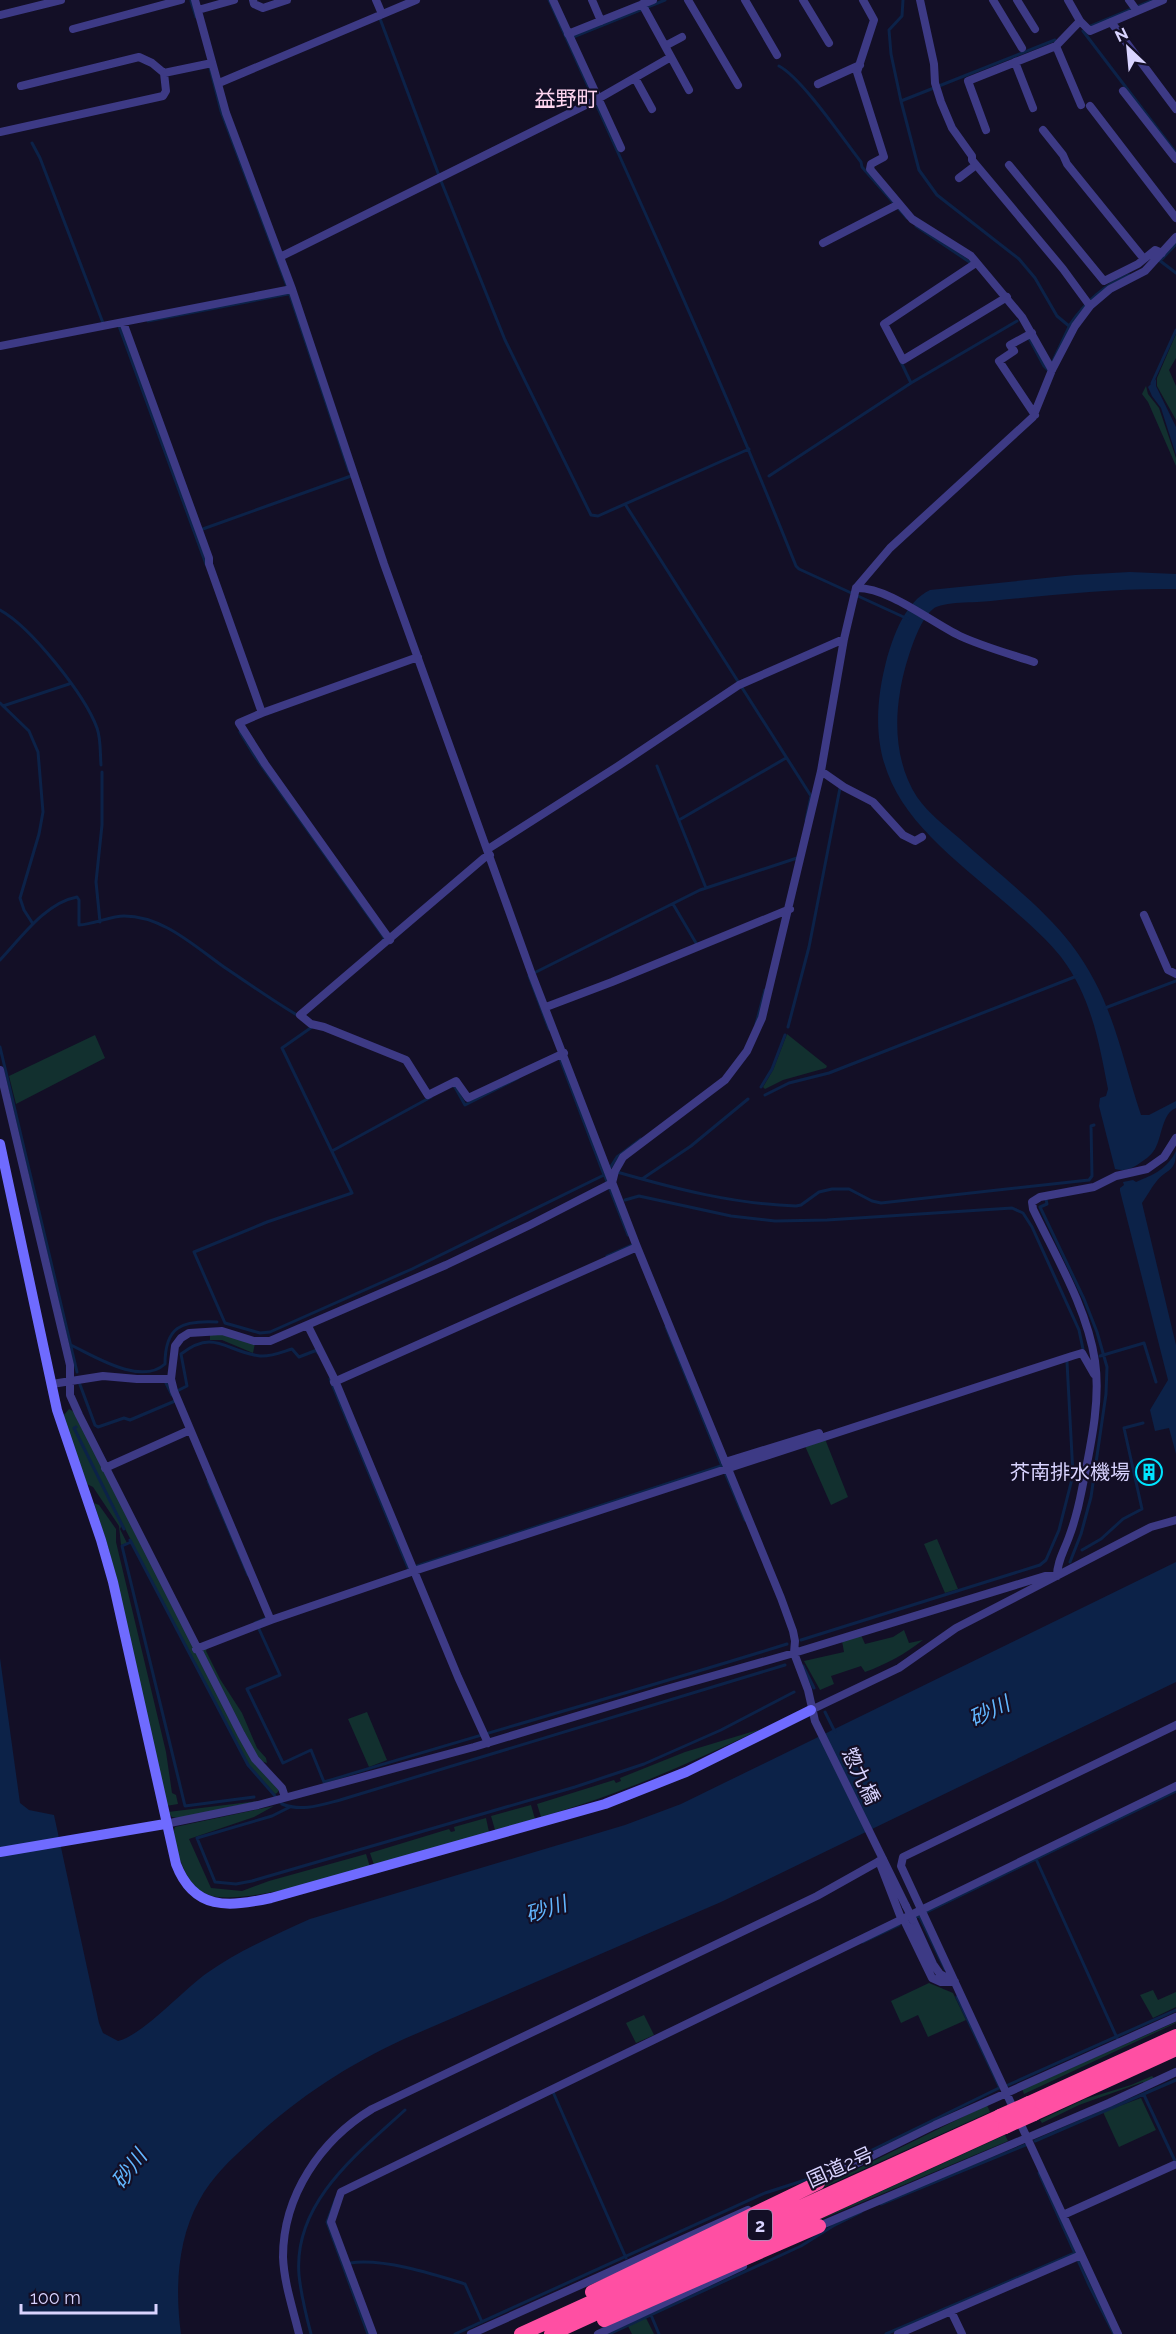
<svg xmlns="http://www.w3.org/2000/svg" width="1176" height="2334" font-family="Raleway,'Noto Sans JP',sans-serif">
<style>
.green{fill:#12302f}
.water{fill:#0c2248}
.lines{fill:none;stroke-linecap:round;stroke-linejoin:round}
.stream{stroke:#0c2248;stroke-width:3}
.street{stroke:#3d3a85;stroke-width:8}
.secondary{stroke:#6f6bff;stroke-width:10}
.highway{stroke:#ff4fa3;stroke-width:14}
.street-bridge{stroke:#3d3a85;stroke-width:8}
.highway-bridge{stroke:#ff4fa3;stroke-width:14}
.labels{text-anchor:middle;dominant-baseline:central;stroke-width:4.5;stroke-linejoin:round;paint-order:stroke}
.shield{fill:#130f26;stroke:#9e99be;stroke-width:1.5}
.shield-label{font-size:18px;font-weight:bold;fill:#d9d4ff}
.poi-label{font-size:20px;fill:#d9d4ff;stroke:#130f26;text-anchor:end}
.street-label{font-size:20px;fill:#d9d4ff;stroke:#130f26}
.neighbourhood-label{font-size:21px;fill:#ffd6f0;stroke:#130f26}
.water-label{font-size:21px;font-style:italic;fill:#62b6ff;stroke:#130f26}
</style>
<rect width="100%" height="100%" fill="#130f26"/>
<path class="green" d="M1176 334V358L1169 370 1176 386V420L1157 386V378Z
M1146 386 1148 394 1159 408 1176 458V466L1148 402 1142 394Z
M787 1034 827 1066 826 1068 783 1080 765 1089 763 1087 773 1070Z
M95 1035 105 1058 16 1104 9 1076Z
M210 1333 223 1334 255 1343 253 1353 222 1340H210Z
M69 1409 74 1412 250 1756 280 1789 277 1793 275 1794 249 1765 137 1552 73 1427 122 1525 120 1529 127 1543 121 1545 119 1526 93 1487 87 1484 63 1416Z
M825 1439 848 1497 831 1505 805 1446Z
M94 1503 99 1505 116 1529V1542L166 1752 172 1793 176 1795 178 1804 166 1806 109 1550Z
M937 1539 958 1589 945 1593 924 1544Z
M904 1630 909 1643 923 1640C905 1654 887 1664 865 1672L861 1666 831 1676 834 1684 820 1690 804 1661 844 1652 842 1641 861 1635 865 1644 893 1637Z
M208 1646 206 1651 220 1679 242 1713 257 1748 266 1758 267 1763 260 1761 252 1749 202 1653 204 1648Z
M367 1712 387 1760 369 1767 348 1719Z
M761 1729C689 1764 618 1795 541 1817L537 1804 614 1780 616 1783 621 1781 620 1778 685 1752Z
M259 1801 178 1818 172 1817 168 1812Z
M531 1805 535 1819 495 1830 491 1816Z
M274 1806 254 1817 189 1839 211 1888 242 1891 269 1881 366 1854 370 1867C336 1876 236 1908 206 1894 193 1888 186 1875 181 1862 177 1851 171 1838 175 1827Z
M486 1818 489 1832 374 1865 370 1853 449 1829 451 1832 455 1831 454 1827Z
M929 1983 953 1993 966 2020 928 2037 918 2015 901 2023 891 2001Z
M1153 1990 1158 2000 1176 1992V2007L1153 2018 1140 1995Z
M644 2015 654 2035 636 2043 626 2023Z
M1176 2022V2023L1024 2094 1022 2089Z
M1152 2076 1155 2079 1144 2084 1143 2082 1079 2105 1042 2123 1040 2120 1085 2099 1131 2085Z
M1141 2098 1156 2130 1119 2147 1103 2112Z
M987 2105 990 2112 780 2207Z
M1005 2135 1008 2141 803 2227Z
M645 2316 654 2334H632L627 2324Z"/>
<path class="water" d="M1156 379V386L1176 427V455L1161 408 1152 396 1148 387Z
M1130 572 1176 574V589C1113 588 1053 595 991 601 976 603 943 601 933 609 917 621 903 671 900 692 894 727 897 766 917 797 928 813 945 826 959 838 994 870 1043 907 1071 944 1113 999 1120 1052 1141 1115H1149L1176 1101V1108C1162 1113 1162 1137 1155 1149 1150 1157 1144 1160 1137 1165 1129 1170 1123 1171 1115 1169L1099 1106 1100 1098 1106 1096 1108 1089C1099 1042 1091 996 1061 957 1046 938 1027 922 1009 906 924 833 854 788 886 662 893 636 905 602 930 590L1075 575Z
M1176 1151C1176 1173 1167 1168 1156 1182 1151 1188 1147 1196 1142 1203L1176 1345V1454L1169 1428 1155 1431 1150 1410 1168 1380 1120 1191V1188L1124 1185 1123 1182 1133 1180 1136 1182C1155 1174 1167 1169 1176 1151Z
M1176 1562V1682L721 1902 404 2039C346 2066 297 2098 250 2142 231 2159 211 2178 199 2201 177 2240 175 2291 181 2334H0V1658L20 1803 29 1810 54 1815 99 2023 103 2033 118 2041C143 2035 183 1990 207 1973 238 1951 275 1935 310 1919L625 1825 681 1804Z"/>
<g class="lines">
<path class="stream" d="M549 0C634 188 720 375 796 566L799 569 908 619
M903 0 902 16 889 30 891 54 901 101 919 170 937 195 1019 259 1035 278 1057 316 1069 326C1084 304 1103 285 1129 275
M191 1 196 17
M379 16 441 181 505 340 591 515 598 516 749 449
M1091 26 1153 0
M1083 31 1176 153
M573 37 665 0
M209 64 221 111 287 286 349 471
M779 66C802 78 843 139 861 162L862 167 907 218
M901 101 1055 40
M32 143 40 158 103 323
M916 226 971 263
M1159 260 1176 273
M1160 261 1176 244
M148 321 288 294
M119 326 206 564
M1029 338 1044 366 1048 370
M900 360 911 383
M1053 361 1069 327
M1152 383 1176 330
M769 476 911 383 1017 321
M625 504 811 796 806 820
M200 530 351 476
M0 610C31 627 85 695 97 728 101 739 100 753 101 765
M0 703 29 731 38 752 43 812 39 834 20 898 24 910 33 924
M3 706 69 684
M240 732 254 755 385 939 383 940
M657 766 706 888
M679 820 786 758
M673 904 696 943
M100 922 96 882 102 825V772
M0 960C21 938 45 903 77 897L79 900V925C94 924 111 916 124 916 163 916 194 946 224 967 248 983 272 1000 297 1015L298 1014
M536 972 700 890 797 858
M529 976 549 1029
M1105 1008 1176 981
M756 1024 765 990
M312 1027 282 1048 352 1193 267 1222 194 1252 225 1323 260 1333 270 1332 412 1269 604 1175 559 1056
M788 1027 809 947 840 788
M0 1047 77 1372
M453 1086 455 1087 465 1105 518 1078
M761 1087 772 1069 785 1035
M765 1095 789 1083 829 1073 1077 976
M332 1151 431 1097
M610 1168 617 1157 641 1139
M617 1172C676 1189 734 1204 796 1206L801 1205 819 1192 832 1189H849L872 1201 881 1203 1089 1180 1092 1176 1091 1126 1094 1125
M604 1174 628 1235
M642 1179 691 1146 748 1099
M1046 1199 1047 1204 1040 1207 1084 1299 1097 1332 1107 1367 1106 1394 1091 1497 1081 1534 1070 1562
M625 1200 639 1196 731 1216 775 1221 827 1220 1012 1208 1023 1213 1032 1227 1079 1330 1083 1349
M607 1256 632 1245
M666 1327 722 1466
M71 1345C94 1356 141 1386 165 1364 165 1327 181 1320 217 1322
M1100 1356 1144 1343 1156 1382
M330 1379 409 1570
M79 1382 95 1425 98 1427 124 1418 130 1420 175 1401
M166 1383 172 1395
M177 1391 187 1386 181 1354C215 1328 226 1352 260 1356 271 1357 282 1352 292 1349L299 1357 317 1350 318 1353
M76 1427 74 1428 124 1529
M726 1475 745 1520
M208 1481 248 1575
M130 1540 248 1765 282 1804C301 1812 321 1805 340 1800L785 1665
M131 1542 122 1546 185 1806 254 1797
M1082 1550 1101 1539 1123 1519 1142 1509 1124 1428 1143 1423
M417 1566 724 1465
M255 1623 267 1618
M259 1629 280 1675 247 1689 283 1763 311 1750 324 1782C478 1735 633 1692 787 1644
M801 1640 1040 1565 1046 1560 1059 1530 1073 1475 1067 1362
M803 1666 814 1688
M825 1712 835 1732
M290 1807 272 1816 197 1838 215 1882 236 1884 252 1881 575 1787 644 1764 721 1730 794 1692
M1036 1859 1117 2038
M919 1915 945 1969
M908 1921 1176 1791
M863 1942 899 1925
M957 1997 1000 2088
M1008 2085 1176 2010
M553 2092 626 2258
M1144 2095 1175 2161
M1035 2141 1176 2080
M1039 2173 1089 2285 1114 2334
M336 2198 327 2222 368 2334
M881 2204 1028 2144
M350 2263C383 2258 433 2274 465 2284L482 2322
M651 2315 659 2334
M311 2334C306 2315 301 2295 299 2275 293 2203 357 2154 405 2110
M455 2334 765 2193 821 2175 1001 2087
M609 2334 801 2246 833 2226 861 2212
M886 2334 1075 2253"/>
<path class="street" d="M195 0 226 113 292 289 384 564 531 972 637 1247 781 1598 793 1631 795 1641 794 1653 808 1690 815 1721 906 1906
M253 0 254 4 263 8 287 0
M376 0 382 14
M553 0 621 148
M592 0 601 21
M688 0 738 85
M745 0 777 55
M803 0 829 43
M863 0 874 20 857 72 884 157 871 164 870 169 912 219 971 256 1022 317 1052 370
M920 0 934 64 935 83 941 102 952 128 972 156V160L1063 269 1090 306
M993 0 1022 48
M1017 0 1035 29
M1068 0 1080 21 1090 31 1163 0
M1129 0 1137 11
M198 10 234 0
M0 15 61 0
M1111 22 1176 109
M73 29 181 0
M568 34 653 0
M665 46 682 37
M1056 46 1081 105
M671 57 689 90
M1015 62 1033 108
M635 78 652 109
M219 83 416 0
M818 84 860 65
M21 86 139 57 152 63 164 73 212 63
M1123 91 1176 159
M1090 106 1176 218
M986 130 968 81 1056 46 1080 21
M1043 130 1063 155 1067 164 1144 259
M0 132 163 96 166 91 164 73
M1009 165 1104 281 1138 264 1155 250 1162 253
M959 178 976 165
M823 243 899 204
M280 257 596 100 671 57 642 4
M976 263 884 324 903 360 1007 297
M123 322 209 558V564L262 713
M1032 333 1010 345 1014 351 999 361 1035 415
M0 346 292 289
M856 588C888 587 931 622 960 636 984 647 1010 654 1034 662
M821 771 844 787 873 802 903 835 915 841 922 837
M488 849 618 766 739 685 844 639
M490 855 484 858 300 1015 311 1024 324 1027 406 1060 428 1095 456 1081 468 1098 564 1053
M1144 915 1168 970 1176 974
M390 940 265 764 239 723 262 713 418 657
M546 1007 612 982 790 909
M0 1070 70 1365V1395L79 1415 241 1734 255 1759 282 1788 285 1797
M308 1326 334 1378 458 1677 488 1743
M171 1379 174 1391 269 1616
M334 1382 637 1247
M52 1384 103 1376 137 1379H171L175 1346 181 1338 189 1333 222 1331 254 1341H270L446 1265 530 1225 612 1183 615 1171 623 1157 725 1080 747 1051 762 1018 821 771 844 639 856 588 890 548 1033 417 1052 370 1075 326 1090 306 1110 289 1145 271 1176 237
M725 1462 819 1433
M105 1468 190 1430
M196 1649 271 1620 414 1571 1072 1356 1082 1353 1094 1374
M811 1710 899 1668 956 1628 1151 1527 1176 1520
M165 1824 258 1805 474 1747 663 1690 794 1653 1045 1576H1057C1057 1562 1064 1551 1069 1537 1075 1521 1079 1505 1082 1489 1090 1448 1101 1402 1095 1361 1087 1308 1056 1257 1033 1209L1032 1202 1040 1197 1094 1187 1116 1176 1147 1169 1164 1157 1176 1138
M879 1861 901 1918
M903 1918 932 1978 941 1982H955
M913 1920 933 1964 940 1974 953 1981
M815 2184 935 2125 1176 2017
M1063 2215 1174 2165
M817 2227 1109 2103 1176 2072
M951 2311 962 2334
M299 2334C293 2309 284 2283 283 2257 283 2195 321 2140 372 2109L817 1896 883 1859
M373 2334 331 2222 341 2192 1176 1786
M471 2334 748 2210
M598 2334 743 2266
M898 2334 1081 2255
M1118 2334 901 1866 903 1857 1176 1725"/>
<path class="secondary" d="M0 1144 57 1410 101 1540 113 1582 176 1864C194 1911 228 1907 271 1898L605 1804 686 1772 811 1710
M0 1852 165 1824"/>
<path class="highway" d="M1029 2103 1176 2036
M1034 2114 1176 2049
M592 2292 818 2183
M604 2320 819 2226
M521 2334 1000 2116
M551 2334 1005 2127"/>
<path class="street-bridge" d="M906 1906 913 1920"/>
<path class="highway-bridge" d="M1000 2116 1029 2103
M1005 2127 1034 2114"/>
</g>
<defs>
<symbol id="building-ring" viewBox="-11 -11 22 22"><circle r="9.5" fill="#130f26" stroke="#00e5ff" stroke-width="1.5"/><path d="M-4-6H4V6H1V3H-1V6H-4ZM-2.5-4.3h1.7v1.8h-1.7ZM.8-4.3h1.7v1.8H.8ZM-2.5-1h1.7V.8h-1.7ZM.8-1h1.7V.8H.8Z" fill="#00e5ff"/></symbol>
</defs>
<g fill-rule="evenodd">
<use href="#building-ring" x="1134" y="1457" width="30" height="30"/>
</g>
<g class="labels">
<rect class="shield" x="748" y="2210" width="24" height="30" rx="4.5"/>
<g class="shield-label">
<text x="760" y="2225">2</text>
</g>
<g class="poi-label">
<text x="1130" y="1472">芥南排水機場</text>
</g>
<g class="street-label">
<text transform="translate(861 1776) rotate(64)">惣九橋</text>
<text transform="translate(840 2167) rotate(-24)">国道2号</text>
</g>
<g class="neighbourhood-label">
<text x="566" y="98">益野町</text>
</g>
<g class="water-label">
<text transform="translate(989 1711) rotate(-25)">砂川</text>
<text transform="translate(546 1909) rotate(-18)">砂川</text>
<text transform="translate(129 2169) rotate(-53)">砂川</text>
</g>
</g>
<g transform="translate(1128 48) rotate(334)" stroke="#130f26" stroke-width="4.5" paint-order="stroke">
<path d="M0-4.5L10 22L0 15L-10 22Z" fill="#d9d4ff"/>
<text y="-9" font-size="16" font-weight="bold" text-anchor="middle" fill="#d9d4ff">N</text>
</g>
<path d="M21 2304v9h135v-9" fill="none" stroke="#d9d4ff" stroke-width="3"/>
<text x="30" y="2304" font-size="18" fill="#d9d4ff" stroke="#130f26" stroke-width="4.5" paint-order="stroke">100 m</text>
</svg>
